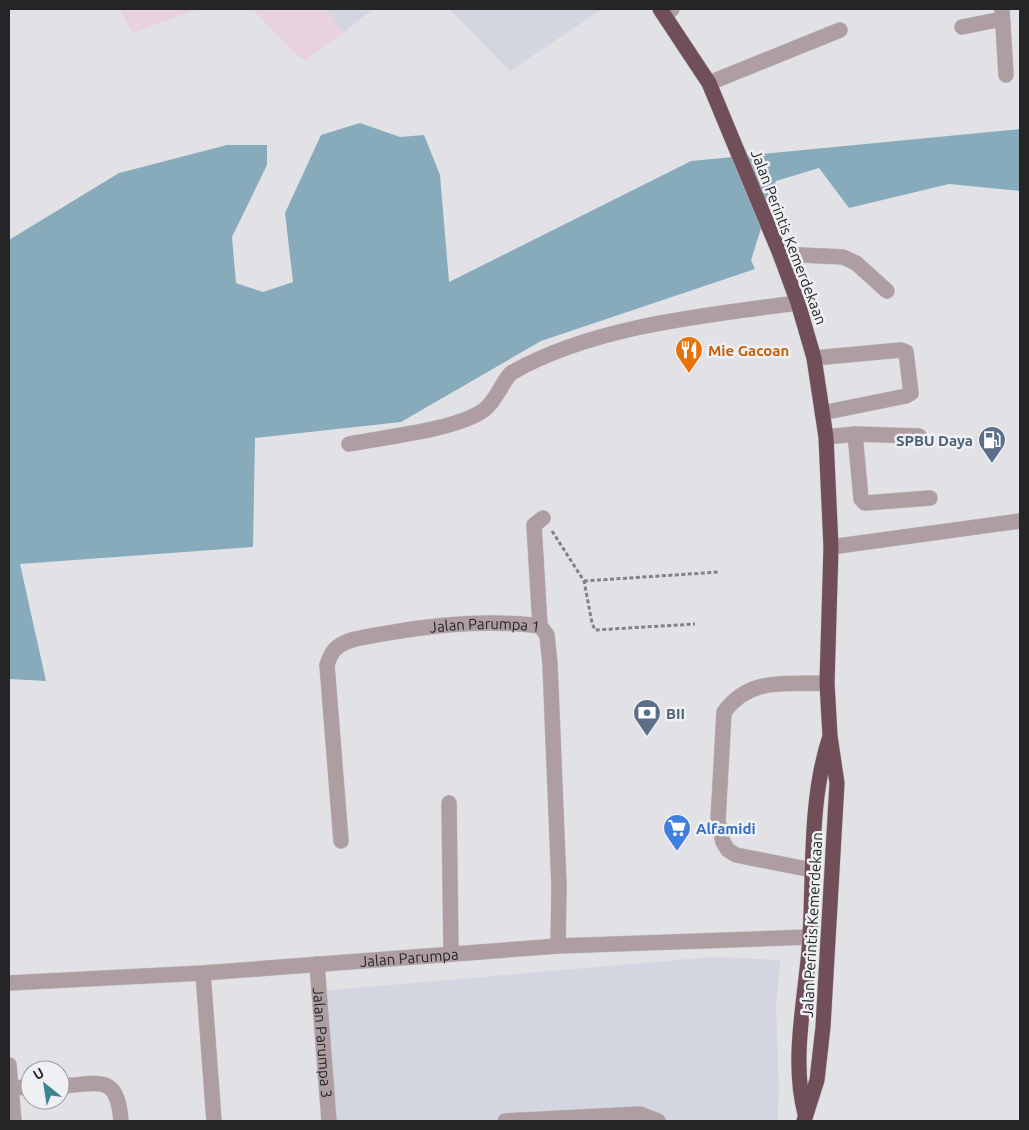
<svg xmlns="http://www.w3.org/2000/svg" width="1029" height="1130" font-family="Ubuntu,sans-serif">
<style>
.built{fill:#d3d5e0}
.medical{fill:#e8d2de}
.water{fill:#87abbb}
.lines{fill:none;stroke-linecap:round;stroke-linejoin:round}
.minor-casing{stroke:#c0c0c4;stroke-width:16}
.highway-casing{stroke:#c0c0c4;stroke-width:16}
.path{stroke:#828285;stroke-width:3;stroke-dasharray:4 2.5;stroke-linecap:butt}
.minor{stroke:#ae9da1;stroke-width:15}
.highway{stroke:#704f58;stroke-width:15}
.labels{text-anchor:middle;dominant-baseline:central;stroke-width:5;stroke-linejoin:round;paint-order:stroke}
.street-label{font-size:15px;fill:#252527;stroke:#eff0f3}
.food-label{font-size:15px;font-weight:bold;fill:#c56008;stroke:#eff0f3;text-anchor:start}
.service-label{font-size:15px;font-weight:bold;fill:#4e5e75;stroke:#eff0f3;text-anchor:end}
.shop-label{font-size:15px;font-weight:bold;fill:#366cbe;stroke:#eff0f3;text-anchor:start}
</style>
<rect width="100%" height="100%" fill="#e2e2e6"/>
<path class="built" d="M325 9H373L344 32Z
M449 9H602L510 71Z
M712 957 780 960 776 1008 779 1094 777 1121H327L321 991Z"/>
<path class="medical" d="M119 9H198L133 33Z
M252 9H325L344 32 306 60 298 57Z"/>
<path class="water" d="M360 123 400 137 424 135 440 175 449 282 691 161 1020 129V191L949 184 849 208 819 168 776 181 751 260 755 269 541 341 401 422 255 438 253 547 20 564 46 681 9 679V240L119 173 227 145H267V165L232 237 236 283 263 292 293 282 285 213 321 135Z"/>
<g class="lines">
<defs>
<g id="minor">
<path d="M1002 9 1006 75"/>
<path d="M665 16 672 9"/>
<path d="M962 27 1002 19"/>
<path d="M709 83 840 30"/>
<path d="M780 254 843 257 856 263 887 291"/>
<path d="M814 358 901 350 906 352 911 393 906 396 822 413"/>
<path d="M855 434 861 499 865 503 930 498"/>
<path d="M826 437 855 434 919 436"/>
<path d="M349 444C384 437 456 430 484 410 496 401 501 384 511 373 593 326 706 315 798 303"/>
<path d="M831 547 1020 521"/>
<path d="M540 626 534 525 543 518"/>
<path d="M449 803 451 953"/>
<path id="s1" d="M341 841 327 665C332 648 339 644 355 639 416 627 478 618 540 626L547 635 550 664 559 886 558 946"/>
<path d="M812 870 736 855 728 850 723 842 718 821 724 712C751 676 786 685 827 683"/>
<path id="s2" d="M317 964 329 1121"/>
<path d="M203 973 214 1121"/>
<path id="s3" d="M9 983 203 973 558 946 810 937"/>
<path d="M9 1065 14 1121"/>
<path d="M60 1086C100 1084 117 1073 121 1121"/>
<path d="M11 1088 30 1087"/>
<path d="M505 1121 640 1114 658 1121"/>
</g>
<path id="highway" d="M660 9 709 83 780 254 798 303 814 358 826 437 831 547 827 683 830 736 837 783 823 1027 817 1080 804 1121
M805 1114C790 1056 807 994 810 936 814 869 809 800 830 736"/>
</defs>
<use href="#minor" class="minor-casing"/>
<use href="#highway" class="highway-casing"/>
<path class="path" d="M552 531 584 581 592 623 595 630 695 624
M584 581 719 572"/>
<use href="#minor" class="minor"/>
<use href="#highway" class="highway"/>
</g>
<defs>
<symbol id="restaurant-pin" viewBox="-11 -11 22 30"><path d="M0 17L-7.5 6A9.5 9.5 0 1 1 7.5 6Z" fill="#e8710a" stroke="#eff0f3"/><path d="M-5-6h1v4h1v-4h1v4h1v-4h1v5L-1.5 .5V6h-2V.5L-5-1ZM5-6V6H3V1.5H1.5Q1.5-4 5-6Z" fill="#fff"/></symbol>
<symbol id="fuel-pin" viewBox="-11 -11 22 30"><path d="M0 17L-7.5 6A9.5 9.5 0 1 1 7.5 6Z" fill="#5c6f8a" stroke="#eff0f3"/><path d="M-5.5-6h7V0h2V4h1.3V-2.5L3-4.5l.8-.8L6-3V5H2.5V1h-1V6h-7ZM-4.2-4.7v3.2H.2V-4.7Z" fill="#fff"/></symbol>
<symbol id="bank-pin" viewBox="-11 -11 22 30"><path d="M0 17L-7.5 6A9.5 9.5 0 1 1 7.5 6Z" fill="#5c6f8a" stroke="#eff0f3"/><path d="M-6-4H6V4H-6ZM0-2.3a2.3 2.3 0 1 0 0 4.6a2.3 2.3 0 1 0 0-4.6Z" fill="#fff"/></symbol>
<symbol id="supermarket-pin" viewBox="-11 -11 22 30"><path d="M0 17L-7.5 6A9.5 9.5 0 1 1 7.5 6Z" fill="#3f7fe0" stroke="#eff0f3"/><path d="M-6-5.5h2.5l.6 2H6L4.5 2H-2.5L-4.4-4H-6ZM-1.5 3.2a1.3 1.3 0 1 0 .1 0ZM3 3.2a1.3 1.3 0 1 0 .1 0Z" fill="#fff"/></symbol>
</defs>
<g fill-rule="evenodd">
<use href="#restaurant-pin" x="673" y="334" width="32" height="43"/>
<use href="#fuel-pin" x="976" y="424" width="32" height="43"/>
<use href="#bank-pin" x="631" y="697" width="32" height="43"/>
<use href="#supermarket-pin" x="661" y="812" width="32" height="43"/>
</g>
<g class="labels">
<g class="street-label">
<text transform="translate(789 237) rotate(69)">Jalan Perintis Kemerdekaan</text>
<text stroke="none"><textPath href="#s1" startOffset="348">Jalan Parumpa 1</textPath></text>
<text transform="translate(812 925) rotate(-87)">Jalan Perintis Kemerdekaan</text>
<text stroke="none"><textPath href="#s3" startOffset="401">Jalan Parumpa</textPath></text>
<text stroke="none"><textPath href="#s2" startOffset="79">Jalan Parumpa 3</textPath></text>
</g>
<g class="food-label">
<text x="708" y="350">Mie Gacoan</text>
</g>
<g class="service-label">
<text x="973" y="440">SPBU Daya</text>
<text x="666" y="713" text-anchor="start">BII</text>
</g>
<g class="shop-label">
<text x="696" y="828">Alfamidi</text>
</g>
</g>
<rect width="1029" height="1130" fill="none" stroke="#252527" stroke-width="20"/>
<g transform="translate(45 1085) rotate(330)"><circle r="24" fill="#eff0f3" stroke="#9e9fa1"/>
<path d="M0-4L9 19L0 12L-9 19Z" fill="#3e8391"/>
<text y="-8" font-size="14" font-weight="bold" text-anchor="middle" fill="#252527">U</text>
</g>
</svg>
